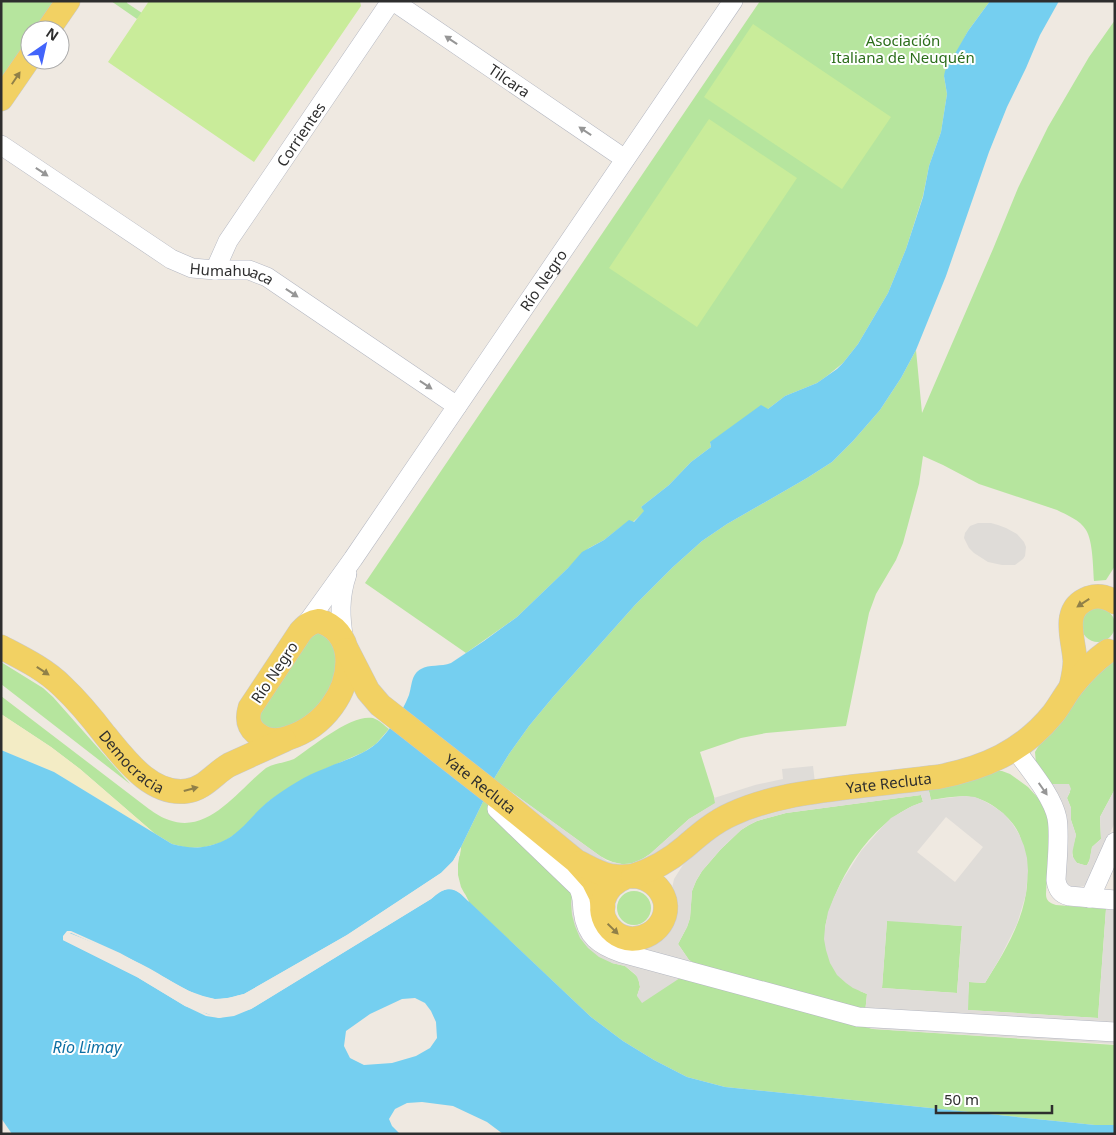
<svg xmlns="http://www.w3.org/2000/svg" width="1116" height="1135" font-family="'Noto Sans',sans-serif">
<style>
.green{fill:#b6e59e}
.sand{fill:#f3ecc5}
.pitch{fill:#c9ec9a}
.plaza{fill:#dfdcd8;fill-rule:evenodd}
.water{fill:#75cff0;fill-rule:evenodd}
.pier{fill:#efe9e1}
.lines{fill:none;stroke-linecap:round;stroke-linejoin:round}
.minor-casing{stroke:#b4b7c1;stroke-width:20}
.major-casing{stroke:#c9c9c9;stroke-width:25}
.minor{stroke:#fff;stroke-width:19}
.major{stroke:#f2d163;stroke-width:24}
.oneway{fill:#969696}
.oneway2{fill:#908048}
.labels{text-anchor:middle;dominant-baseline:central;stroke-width:4;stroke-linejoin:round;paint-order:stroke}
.park-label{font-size:15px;fill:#2c6e1b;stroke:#fff}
.street-label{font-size:15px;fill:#2e2e2e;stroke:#fff}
.water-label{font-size:16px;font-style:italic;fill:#0d6fa3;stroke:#fff}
</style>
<rect width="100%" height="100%" fill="#efe9e1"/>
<path class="green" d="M1 1H57L38 30H30V41L1 84Z
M111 1H127V3L142 13 137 19Z
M760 1H990L968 31 944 76 947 94 941 132 929 166 923 196 906 249 888 293 858 344 843 363 827 376 817 383 785 396 768 409 710 443 711 447 691 462 669 485 641 507 645 511 633 522 622 526 604 540 589 548 517 617 466 653 365 583Z
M1115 20V566L1106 580 1094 581C1093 568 1093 541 1086 530 1080 520 1067 515 1057 510L979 484 943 465 923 456 919 484 903 543 896 560 876 594 869 613 846 726 766 733 741 738 700 752 716 803 689 819 650 854C632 867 619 867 600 856L506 788 572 894 612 963 625 966 638 977 640 987 637 996 680 978 873 1029 1115 1045V1125H1095L725 1087 687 1077 654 1060 623 1041 591 1017 469 902 461 887 458 875V864L461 847 495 777 509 754 529 726 553 697 635 605 673 567 702 541 727 524 807 478 832 462 853 441 880 410 901 378 916 350 922 413 993 249 1018 188 1048 127 1089 57Z
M1081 625a17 17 0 1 1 34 0a17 17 0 1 1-34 0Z
M323 632 337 652 335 685 310 718 271 733 254 715 306 636Z
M1115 656V789L1100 817 1101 839 1092 847 1090 859 1087 865H1084L1077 863 1074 860 1073 857 1072 850 1076 835 1071 820V808L1067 798 1070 792 1050 784 1036 764 1035 752 1042 740 1086 679Z
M1 662 43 688 53 697 130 784 1 684Z
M1 696 149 809C155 813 162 818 169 820 209 835 239 789 266 768 275 763 285 763 294 759 312 747 351 714 373 718 379 720 384 725 389 729L376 744 364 752 309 776 269 801 240 831 223 842 205 847 188 848 172 844 154 833 80 769 51 747 1 714Z
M996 771H1002L1010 774 1028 787 1039 799 1047 814 1049 831 1046 894C1046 901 1050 903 1056 905L1106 909 1098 1018 967 1010 969 982 985 983C1002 956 1021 926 1026 893 1029 876 1026 865 1023 848 1021 844 1021 838 1019 834 1013 819 992 802 976 798 962 794 946 798 931 800L928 787Z
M921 795 923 802C872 819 836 878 825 928L860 991 867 994 865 1013 695 964 689 960 678 944 687 927 690 918 692 891 696 881 702 871 721 849 741 830 749 825 757 821 786 813Z
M617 908a17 17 0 1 1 34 0a17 17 0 1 1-34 0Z
M887 920 962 926 957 993 882 988Z"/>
<path class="sand" d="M1 714 51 747 80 769 154 833 54 772 1 750Z"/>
<path class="pitch" d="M149 1H360L361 6 254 162 108 62Z
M753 24 891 117 842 189 704 97Z
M709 119 797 178 697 327 609 268Z"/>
<path class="plaza" d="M978 523H991L998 525 1006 528 1017 534 1024 542 1026 547 1025 556 1023 559 1015 565H1002L988 562 974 553 969 548 964 538 965 533 970 526Z
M813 766 815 783 661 858 609 871 502 794 506 788 607 861 622 864H630L644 858 650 854 689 819 715 803 714 798 755 785 783 779 782 769Z
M1050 784H1069L1071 789 1067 798 1071 808V820L1076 835 1072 854 1073 857 1077 863 1084 865H1087L1089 862 1092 847 1101 839 1100 817 1115 789V822L1092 874 1087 883 1084 886 1080 887H1072L1065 883Z
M928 787 931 800 964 796 975 797 984 801 993 806 1003 813 1012 823 1019 834 1024 846 1027 858 1028 871 1026 894 1017 924 1000 958 985 983 969 982 968 1010 1098 1018 1106 909 1115 910V1001L1114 1019H1115V1044L873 1029 680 978 642 1003 637 996 640 987 639 982 637 977 634 973 625 966 612 963 599 957 588 948 580 938 575 926 572 915 571 904 572 894 630 945 671 893 674 879 686 860 711 836 765 810ZM921 795 923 802 912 806 891 818 882 827 861 851 842 881 834 897 828 912 825 928 824 939 826 950 830 963 837 975 846 983 853 988 867 994 865 1013 695 964 689 960 678 944 687 927 690 918 692 891 696 881 702 871 721 849 741 830 749 825 757 821 786 813ZM946 817 983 847 955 882 917 852ZM887 921 962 926 957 993 882 988Z"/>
<path class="water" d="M990 1H1059L1040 35 1026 68 1007 107 989 152 946 276 916 350 901 378 880 410 853 441 832 462 807 478 727 524 702 541 673 567 635 605 553 697 529 726 509 754 495 777 461 847 453 861 441 873 347 935 244 994C234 996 224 1000 214 999 187 995 164 975 141 964 117 952 92 942 67 932L63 940 137 977 185 1006 219 1018 251 1009 431 899C442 890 448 885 461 894L591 1017 623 1041 654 1060 687 1077 725 1087 1095 1125H1115V1134H503L487 1122 453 1106 422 1102 407 1103 395 1109 389 1119 392 1126 400 1134H12L1 1118V750L54 772 172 844C191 849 202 849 221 842 241 834 253 813 270 800 286 788 306 775 326 768 344 760 362 756 377 743 390 730 402 713 409 695 412 686 411 674 421 669 429 664 441 667 451 663L484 641 517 617 568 568 582 552 604 540 629 520 634 522 644 511 641 507 669 485 691 462 711 447 710 442 761 405 768 409 785 396 817 383 837 369 843 363 858 344 888 293 906 249 923 197 929 166 941 132 947 94 944 76 945 71 968 31ZM415 998 425 1003 431 1011 436 1022 437 1038 430 1048 416 1056 392 1063 364 1065 350 1058 344 1046 346 1031 370 1014 402 999Z"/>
<path class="pier" d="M461 847 460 855 455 862 443 875 348 937 245 996 229 1000 215 1001 202 999 188 993 119 955 71 933 68 934 65 937V939L138 974 186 1003 207 1014 219 1016 233 1013 250 1007 429 897 438 890 447 886 455 887 465 894 469 902 461 894 454 889H447L439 892 431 899 251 1009 234 1016 219 1018 206 1016 185 1006 137 977 63 940V936L67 931H71L120 953 189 991 203 996 215 999 229 998 244 994 347 935 441 873 453 861Z"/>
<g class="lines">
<defs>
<g id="minor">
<path id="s1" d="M393 1 625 159"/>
<path id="s2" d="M1 145 171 259 192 268 215 270H249L267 277 457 406"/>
<path id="s3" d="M215 270 228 241 391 1"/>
<path id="s4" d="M302 630 353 559 733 1"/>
<path d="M344 641C340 618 339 597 347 574"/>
<path d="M1015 749C1029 769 1052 795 1057 818 1060 835 1057 861 1056 880 1057 888 1061 894 1069 896L1115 900"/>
<path d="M497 809 578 887C583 895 582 902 583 911 586 936 599 945 622 953L858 1017 1115 1032"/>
<path d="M1090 898 1115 842"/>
</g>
<g id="major">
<path d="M48 30 68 1"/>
<path d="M1 99 30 57"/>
<path d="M319 621C335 625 345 638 347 654 351 692 323 727 288 738 276 742 265 741 256 733 248 726 247 718 250 708L301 631C307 625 311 622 319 621Z"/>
<path id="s5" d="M1 647C22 658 45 669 62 686 78 701 92 718 105 735 125 759 151 796 187 791 204 789 215 773 229 765L284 740"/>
<path id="s6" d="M347 650 368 691 380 705 499 798 576 861 593 880 601 896 603 907"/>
<path d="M1071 687C1073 678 1075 670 1075 661 1074 639 1060 609 1089 598 1098 595 1107 597 1115 602"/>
<path d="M580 863C590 868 600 874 611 876 619 878 627 876 634 876 649 877 661 887 665 901 671 929 636 950 614 932 593 914 602 886 626 877"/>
<path id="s7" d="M633 876C652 870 670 860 685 847 700 834 714 822 732 814 769 797 810 792 850 787 880 784 909 780 938 777 984 768 1022 752 1053 714 1060 705 1065 695 1072 686 1083 672 1094 661 1108 651"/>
</g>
</defs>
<use href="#minor" class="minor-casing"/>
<use href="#major" class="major-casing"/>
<use href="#minor" class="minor"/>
<use href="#major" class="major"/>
</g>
<defs><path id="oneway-solid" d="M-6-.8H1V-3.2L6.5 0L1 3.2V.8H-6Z" transform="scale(1.25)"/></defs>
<g class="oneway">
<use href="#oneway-solid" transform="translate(451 40) rotate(-146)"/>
<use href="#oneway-solid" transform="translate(585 131) rotate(-146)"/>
<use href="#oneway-solid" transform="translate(42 172) rotate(34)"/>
<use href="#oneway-solid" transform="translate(292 293) rotate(34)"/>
<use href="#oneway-solid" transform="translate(426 385) rotate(34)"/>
<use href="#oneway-solid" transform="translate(1043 789) rotate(55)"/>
</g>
<g class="oneway2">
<use href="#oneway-solid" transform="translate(16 78) rotate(-56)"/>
<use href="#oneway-solid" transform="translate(1083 603) rotate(147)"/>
<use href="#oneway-solid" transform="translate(43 671) rotate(33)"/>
<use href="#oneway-solid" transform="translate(191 789) rotate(-15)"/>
<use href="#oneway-solid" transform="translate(613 929) rotate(44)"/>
</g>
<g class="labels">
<g class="park-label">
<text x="903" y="40">Asociación<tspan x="903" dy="17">Italiana de Neuquén</tspan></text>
</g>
<g class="street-label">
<text stroke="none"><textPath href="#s1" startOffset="141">Tilcara</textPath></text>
<text stroke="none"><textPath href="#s3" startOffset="161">Corrientes</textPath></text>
<text stroke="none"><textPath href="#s2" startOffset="268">Humahuaca</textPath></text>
<text stroke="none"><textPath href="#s4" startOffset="425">Río Negro</textPath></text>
<text transform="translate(274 672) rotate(-56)">Río Negro</text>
<text stroke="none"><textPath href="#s5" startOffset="176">Democracia</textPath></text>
<text stroke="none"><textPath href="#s7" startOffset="278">Yate Recluta</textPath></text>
<text stroke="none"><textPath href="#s6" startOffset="192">Yate Recluta</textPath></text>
</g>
<g class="water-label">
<text x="87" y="1047">Río Limay</text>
</g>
</g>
<rect width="1116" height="1135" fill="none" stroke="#2e2e2e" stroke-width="5"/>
<g transform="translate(45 45) rotate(34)"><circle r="24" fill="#ffffff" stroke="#ababab"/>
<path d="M0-4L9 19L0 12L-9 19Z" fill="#4264fb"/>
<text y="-8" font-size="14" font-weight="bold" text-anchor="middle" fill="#2e2e2e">N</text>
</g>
<path d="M936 1105v8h116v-8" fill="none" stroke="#2e2e2e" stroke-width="2.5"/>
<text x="944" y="1105" font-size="15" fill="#2e2e2e" stroke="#ffffff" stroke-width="4" paint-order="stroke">50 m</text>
</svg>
